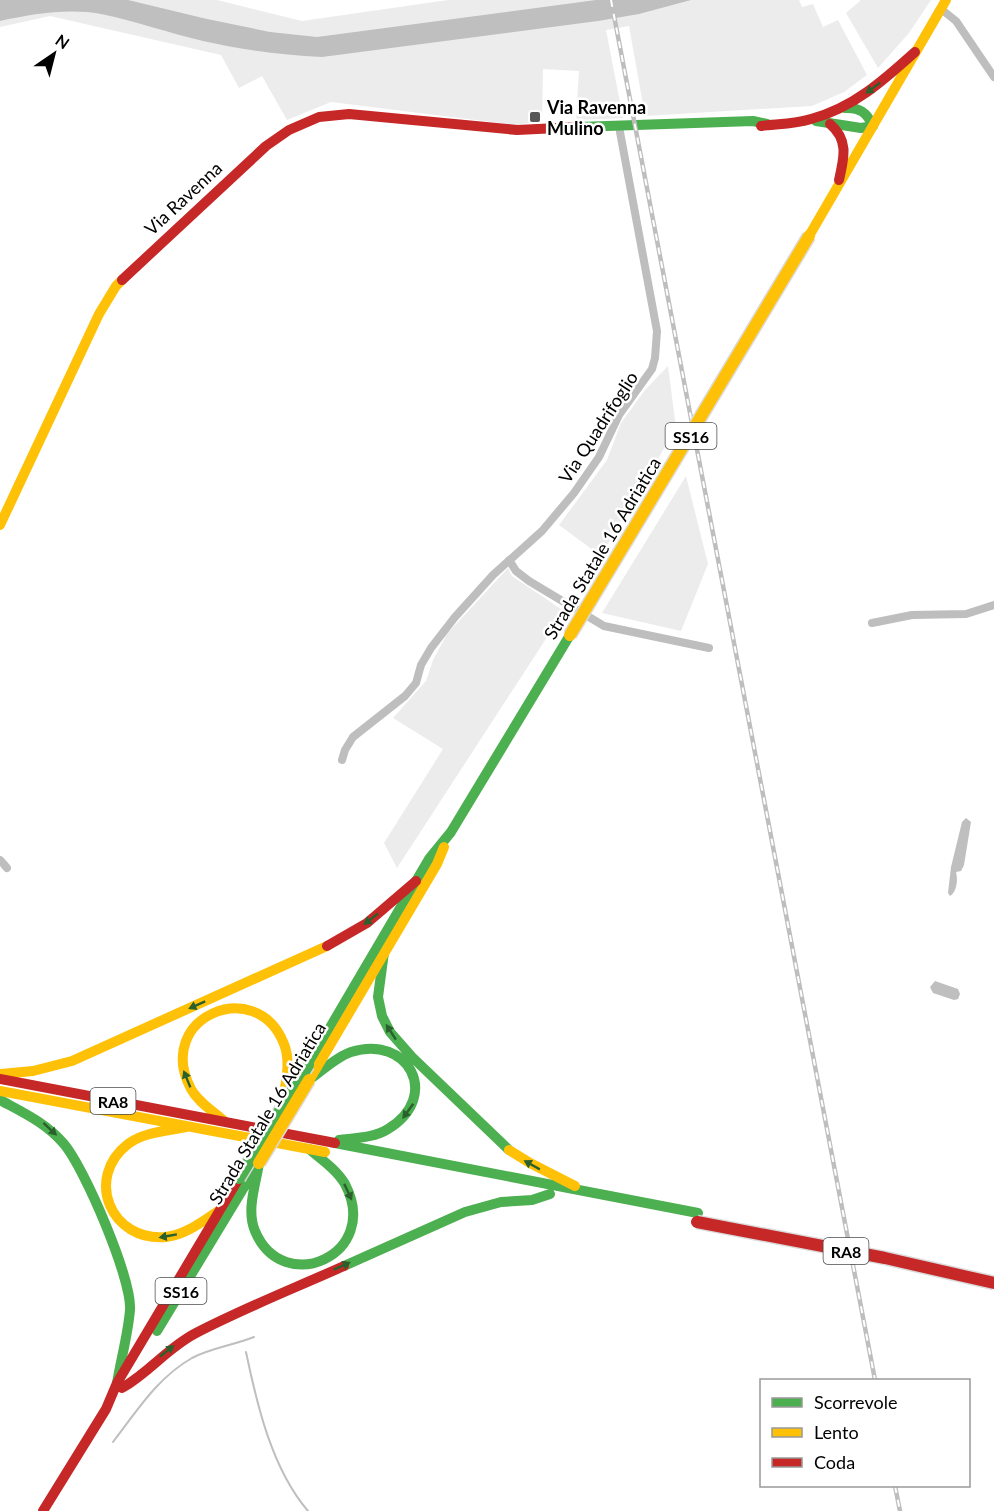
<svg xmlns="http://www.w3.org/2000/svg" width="994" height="1511" font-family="Lato,sans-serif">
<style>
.green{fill:#ececec}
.water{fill:#bfbfbf}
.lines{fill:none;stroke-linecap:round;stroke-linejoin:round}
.stream{stroke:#bfbfbf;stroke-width:2}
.street{stroke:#bebebe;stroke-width:8}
.fast{stroke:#4caf50;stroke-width:10}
.slow{stroke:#ffc107;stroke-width:10}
.jam{stroke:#c62828;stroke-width:10}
.rail-casing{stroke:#bebebe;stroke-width:4.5}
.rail{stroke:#fff;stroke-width:2;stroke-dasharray:7;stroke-linecap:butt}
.fast-bridge-casing{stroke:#dbdbdb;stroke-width:15;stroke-linecap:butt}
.slow-bridge-casing{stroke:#dbdbdb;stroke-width:15;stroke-linecap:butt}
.jam-bridge-casing{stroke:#dbdbdb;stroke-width:15;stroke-linecap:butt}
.fast-bridge{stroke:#4caf50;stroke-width:12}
.slow-bridge{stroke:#ffc107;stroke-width:12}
.jam-bridge{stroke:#c62828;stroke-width:12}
.oneway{fill:#2a602c}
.poi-dot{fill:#595959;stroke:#fff;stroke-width:2}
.labels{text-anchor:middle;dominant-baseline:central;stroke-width:5;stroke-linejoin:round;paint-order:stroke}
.shield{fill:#fff;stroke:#4c4c4c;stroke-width:1.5}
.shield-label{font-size:16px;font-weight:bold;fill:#000}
.poi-label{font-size:18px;font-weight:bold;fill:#000;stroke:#fff;text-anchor:start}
.street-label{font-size:18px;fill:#000;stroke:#fff}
</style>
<rect width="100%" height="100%" fill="#fff"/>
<path class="green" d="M0 0H217L302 21 448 0H799L802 7 813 4 823 27 838 20 867 75 844 92 812 106 645 116 629 26 606 30 623 118 576 120 579 71 543 69 542 121 516 125 331 102 287 120 262 76 239 88 221 55 50 16 0 27Z
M861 0H931L909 33 878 68 846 13Z
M668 366 676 428 601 556 559 525 607 460 621 423 645 390Z
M686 476 708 564 681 631 602 613Z
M508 568 512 576 564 611 397 868 384 843 443 749 393 718 426 681 433 660 447 634Z"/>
<path class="water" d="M0 0H128L207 19 270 32 317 37 596 0H691L639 14 598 21 322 57C281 55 243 50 203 41 169 33 135 21 101 14 68 8 32 14 0 21Z
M966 818 971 822 964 865 961 871 956 872C958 879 957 892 950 896L948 893 951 867 962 822Z
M935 981 958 989 960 994 958 999 954 1000 933 993 930 987Z"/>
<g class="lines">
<path class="stream" d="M246 1352C257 1405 272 1469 308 1511
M113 1442C137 1411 157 1378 192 1358 211 1348 234 1345 254 1337"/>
<path class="street" d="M941 9 956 21 994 77
M509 560 516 571 529 581 604 626 709 648
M872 623 912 615 966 614 994 605
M342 760 345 750 353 737 405 696 416 683 421 665 431 648 455 617 493 575 542 531 574 493 599 457 619 415 652 369 655 358 657 331 620 132
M0 860 7 868"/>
<path class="fast" d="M816 121 861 128 873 126C867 113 860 107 845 108
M578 127 753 121 767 124
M384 952 378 997 382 1016 390 1032 412 1057 509 1150
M308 1065 429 859 451 832 570 635
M309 1080C322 1071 336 1057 351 1052 408 1034 442 1096 388 1129 374 1138 355 1138 339 1140
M0 1100C24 1113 46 1123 64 1144 85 1169 132 1279 130 1310 128 1334 121 1359 117 1383
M335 1143 698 1213
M259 1163C256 1184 246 1210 255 1231 283 1298 382 1255 345 1184 337 1170 321 1159 309 1149
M344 1266 465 1212 501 1202 532 1200 550 1194
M157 1331 258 1164"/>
<path class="slow" d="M809 236 946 0
M0 525 99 314 116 286 122 280
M1 1074 33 1071 72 1061 327 946
M310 1079 437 864 444 847
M0 1091 325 1152
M224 1121C213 1111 198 1102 191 1089 153 1017 257 974 284 1044 292 1064 284 1088 282 1108
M186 1127C167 1131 144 1132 128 1144 84 1178 111 1242 166 1237 186 1235 204 1220 220 1210
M509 1150 530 1163 575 1186"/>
<path class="jam" d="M830 124C849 140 844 158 839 180
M761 126C777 124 796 124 811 119 853 108 884 80 915 52
M122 280 266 146 289 130 319 117 349 114 517 130 578 127
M327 946 367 923 416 881
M0 1079 335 1143
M122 1388C150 1372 167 1348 196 1333 244 1308 295 1288 344 1266
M43 1511 106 1409 117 1383 239 1178"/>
<defs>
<path id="rail" d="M611 0 875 1380
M895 1486 900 1511"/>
</defs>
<use href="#rail" class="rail-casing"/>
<use href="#rail" class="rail"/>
<defs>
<path id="fast-bridge" d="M239 1178 308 1065"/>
<path id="slow-bridge" d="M570 635 809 236
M259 1163 309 1080"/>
<path id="jam-bridge" d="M697 1222 885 1258 994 1283"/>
</defs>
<use href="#fast-bridge" class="fast-bridge-casing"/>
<use href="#slow-bridge" class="slow-bridge-casing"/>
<use href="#jam-bridge" class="jam-bridge-casing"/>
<use href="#fast-bridge" class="fast-bridge"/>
<use href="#slow-bridge" class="slow-bridge"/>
<use href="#jam-bridge" class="jam-bridge"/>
</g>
<defs><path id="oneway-solid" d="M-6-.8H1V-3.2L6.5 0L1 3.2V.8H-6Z" transform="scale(1.5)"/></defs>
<g class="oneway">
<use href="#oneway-solid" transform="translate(873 88) rotate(143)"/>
<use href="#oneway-solid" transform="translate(371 919) rotate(142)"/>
<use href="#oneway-solid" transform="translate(197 1005) rotate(156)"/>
<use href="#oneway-solid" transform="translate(391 1032) rotate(-123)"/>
<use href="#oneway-solid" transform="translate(187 1079) rotate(-112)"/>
<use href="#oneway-solid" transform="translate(408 1111) rotate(126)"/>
<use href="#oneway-solid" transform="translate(50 1129) rotate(43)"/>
<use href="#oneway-solid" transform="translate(532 1165) rotate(-151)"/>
<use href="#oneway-solid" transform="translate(348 1192) rotate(65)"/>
<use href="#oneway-solid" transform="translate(168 1236) rotate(170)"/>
<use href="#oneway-solid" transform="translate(342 1266) rotate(-24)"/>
<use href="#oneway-solid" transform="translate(167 1351) rotate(-38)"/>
</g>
<rect class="poi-dot" x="529" y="111" width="12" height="12" rx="3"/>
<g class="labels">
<g class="shield">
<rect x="665.5" y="423" width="51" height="26" rx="4.5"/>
<rect x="90.5" y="1088" width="45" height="26" rx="4.5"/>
<rect x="823.5" y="1238" width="45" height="26" rx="4.5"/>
<rect x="155.5" y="1278" width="51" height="26" rx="4.5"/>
</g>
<g class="shield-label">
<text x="691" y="436">SS16</text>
<text x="113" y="1101">RA8</text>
<text x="846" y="1251">RA8</text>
<text x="181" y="1291">SS16</text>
</g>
<g class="poi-label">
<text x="547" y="107">Via Ravenna<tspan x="547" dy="21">Mulino</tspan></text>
</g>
<g class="street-label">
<text transform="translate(183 198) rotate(-43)">Via Ravenna</text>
<text transform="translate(598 427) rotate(-57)">Via Quadrifoglio</text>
<text transform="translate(602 548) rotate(-59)">Strada Statale 16 Adriatica</text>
<text transform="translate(267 1113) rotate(-59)">Strada Statale 16 Adriatica</text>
</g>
</g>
<rect x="760" y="1379" width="210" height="108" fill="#ffffff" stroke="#999999" stroke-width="1.5"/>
<rect x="772" y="1398" width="30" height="9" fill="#4caf50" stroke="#999999" stroke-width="1.5"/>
<text x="814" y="1409" font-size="18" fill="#000000">Scorrevole</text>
<rect x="772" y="1428" width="30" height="9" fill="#ffc107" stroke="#999999" stroke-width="1.5"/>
<text x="814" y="1439" font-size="18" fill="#000000">Lento</text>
<rect x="772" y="1458" width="30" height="9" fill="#c62828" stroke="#999999" stroke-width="1.5"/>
<text x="814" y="1469" font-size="18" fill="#000000">Coda</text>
<g transform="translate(54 54) rotate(35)" stroke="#ffffff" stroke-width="4.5" paint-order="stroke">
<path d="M0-4.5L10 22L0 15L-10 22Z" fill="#000000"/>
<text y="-9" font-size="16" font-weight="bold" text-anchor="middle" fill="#000000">N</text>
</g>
</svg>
